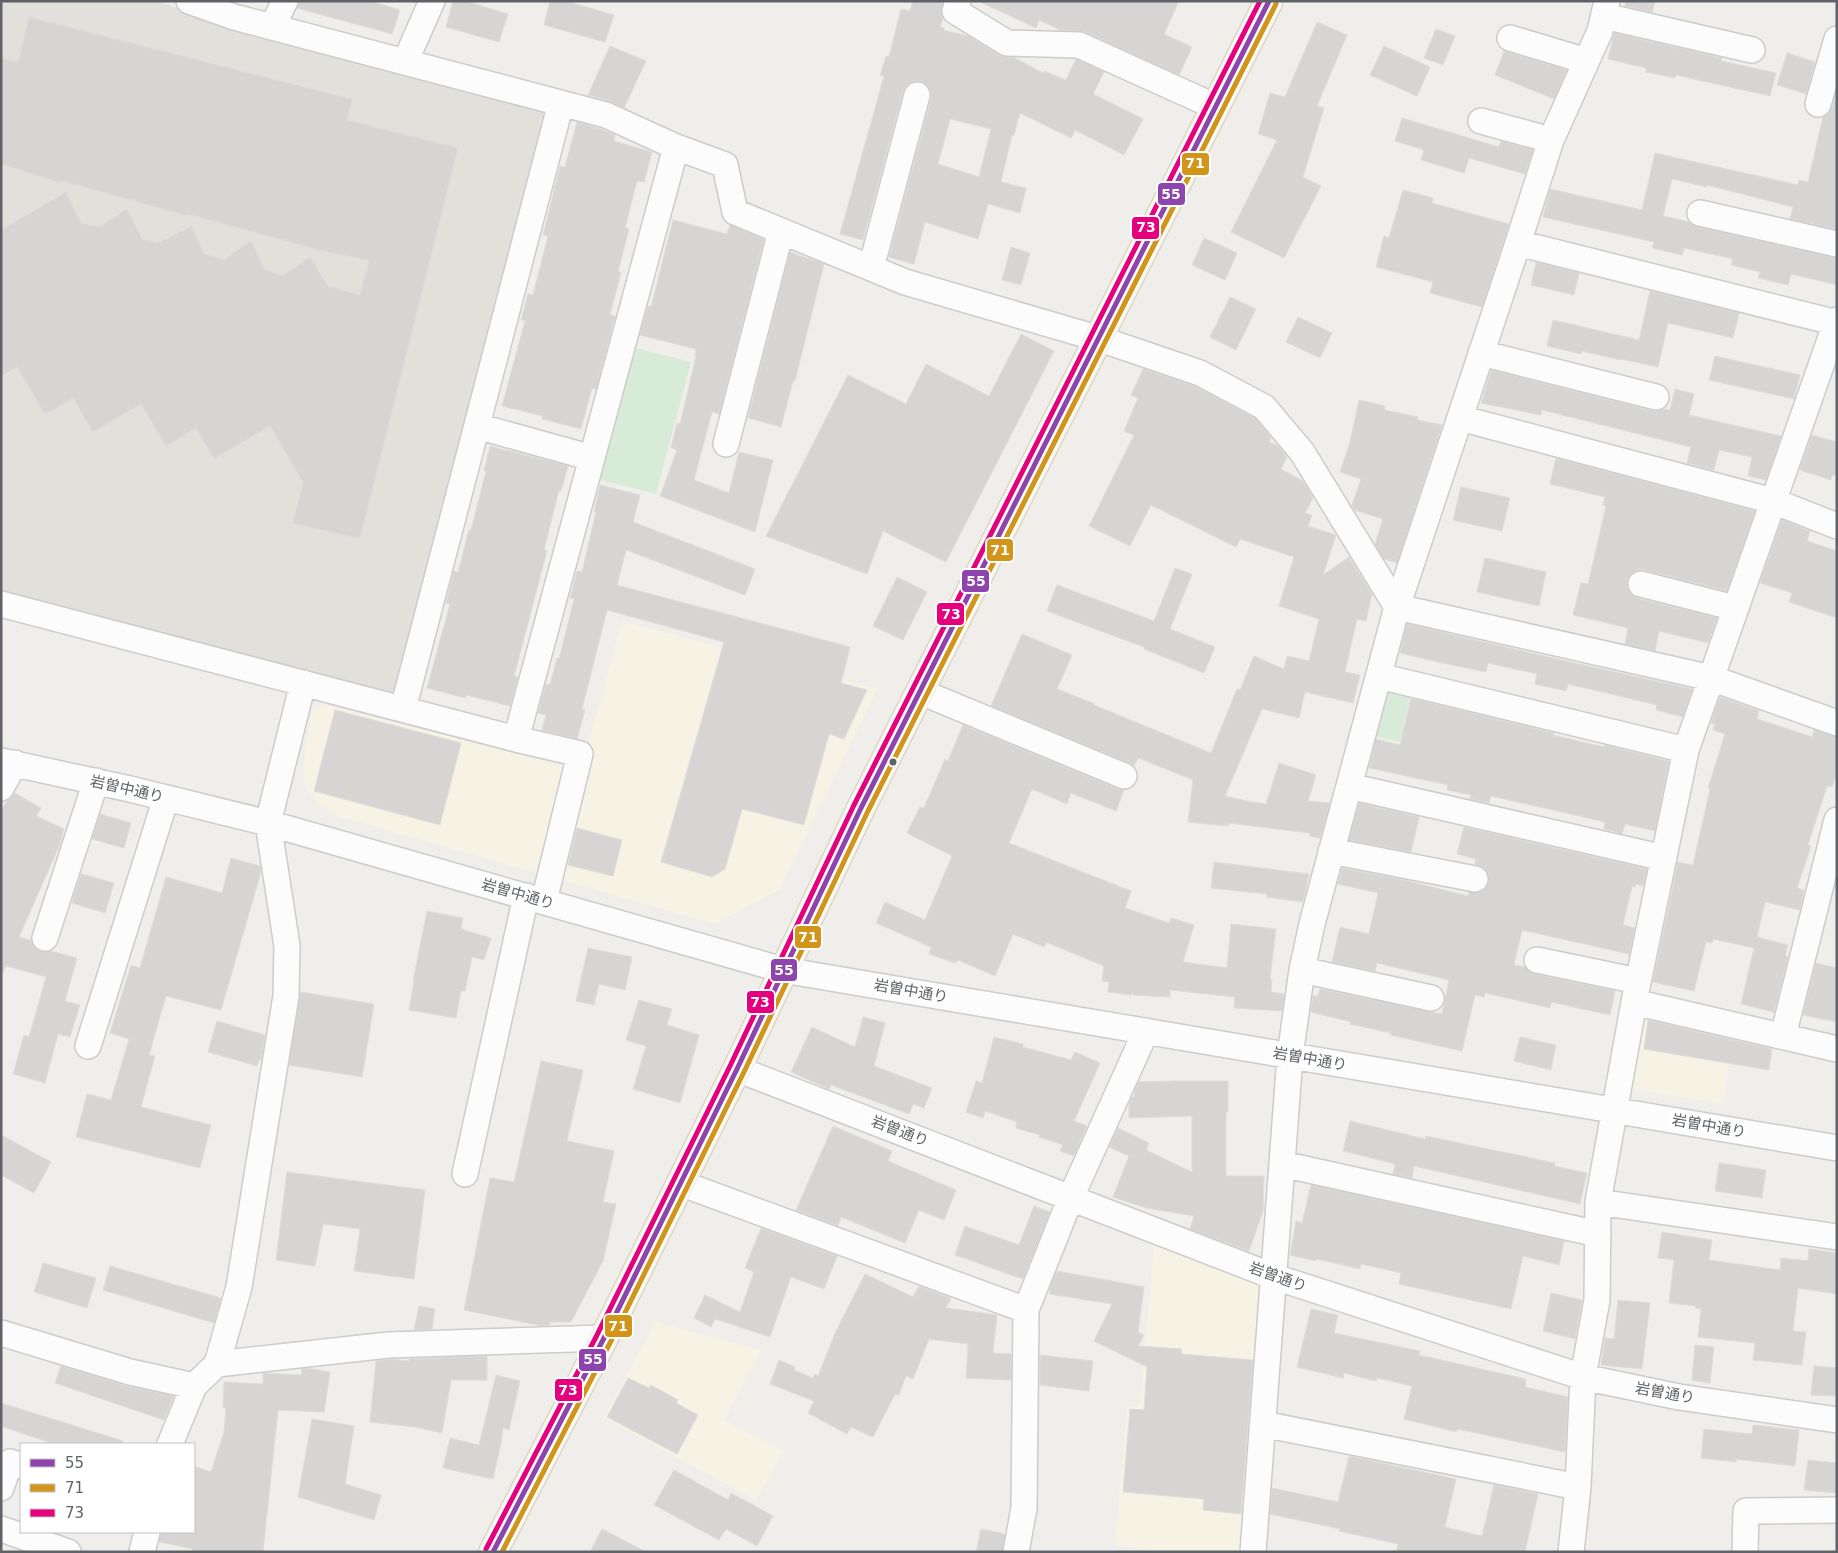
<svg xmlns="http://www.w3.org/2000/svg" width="1838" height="1553" font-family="'DejaVu Sans','Noto Sans JP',sans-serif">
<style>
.commercial{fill:#f7f3e4}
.education{fill:#e2e0da}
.green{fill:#d8ebd6}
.building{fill:#d6d5d3;stroke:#deddd9;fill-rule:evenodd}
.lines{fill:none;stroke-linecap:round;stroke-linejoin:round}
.minor-casing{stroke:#cbcccc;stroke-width:28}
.major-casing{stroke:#d7ceb8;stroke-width:30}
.minor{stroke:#fdfcfc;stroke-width:25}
.major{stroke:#f4f2e9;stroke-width:28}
.bus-1-casing{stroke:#fff;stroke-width:9}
.bus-2-casing{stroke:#fff;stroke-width:9}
.bus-3-casing{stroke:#fff;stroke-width:9}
.bus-1{stroke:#8e44ad;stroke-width:5}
.bus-2{stroke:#d1951a;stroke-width:5}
.bus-3{stroke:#e5007d;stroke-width:5}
.bus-dot{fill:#5f6368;stroke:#fff;stroke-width:2}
.labels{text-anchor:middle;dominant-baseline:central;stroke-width:5;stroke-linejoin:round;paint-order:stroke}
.street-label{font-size:15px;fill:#5f6368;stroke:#fff}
.line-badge{stroke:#fff;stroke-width:2}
.badge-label{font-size:14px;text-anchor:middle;font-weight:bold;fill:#fff}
</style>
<rect width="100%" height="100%" fill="#efeeea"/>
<path class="commercial" d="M622 621 877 689 780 889 715 924 338 816 317 803 304 784V760L312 710 325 705 581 770Z
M1638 1014 1734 1031 1723 1104 1626 1088Z
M1154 1244 1267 1285 1246 1552H1167L1115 1545 1127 1406H1140Z
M655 1322 761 1350 724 1420 784 1451 756 1500 604 1418Z"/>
<path class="education" d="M1 1H157L253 36 547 110 398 707 1 596Z"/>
<path class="green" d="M635 348 691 362 656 494 600 480Z
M1388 687 1411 693 1400 742 1369 735Z"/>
<path class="building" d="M299 1H370L400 10 392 34 297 8Z
M453 1H465L508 14 499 42 446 27Z
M550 1H566L614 15 605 42 544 25Z
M913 1H943L941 13 943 18 940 27 944 28 943 30 968 36 999 55 1015 58 1043 73 1044 71 1066 80 1076 59 1104 72 1093 94 1143 119 1124 155 1075 130 1071 138 1020 113 1014 135H1012L1001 182 1026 188 1020 213 988 204 978 239 925 222 914 264 889 257 931 99V91L927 85 921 81H913L907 85 903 91 863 240 840 234 884 76 880 75 886 56 889 57 901 9 910 11ZM950 119 991 129 979 177 938 164Z
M978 1H1179L1164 34 1192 47 1179 75 1085 32 1060 30 1039 20 1036 28Z
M1626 1H1655L1652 12 1625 6Z
M29 17 352 99 347 120 458 148 360 539 293 523 303 482 270 426 214 459 196 428 166 446 141 404 93 432 73 398 45 414 17 367 1 376V230L66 192 81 223 100 227 127 209 142 239 158 243 192 226 203 253 224 260 251 240 264 269 282 276 310 257 328 286 360 295 369 261 319 250 187 214 188 216 59 180 61 183 1 164V58L18 62Z
M1317 22 1347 35 1317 106 1324 108 1303 177 1321 186 1284 258 1231 232 1277 140 1258 134 1270 93 1285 97Z
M1436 29 1455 36 1443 65 1424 58Z
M1614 33 1722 58 1721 61 1776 73 1770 96 1676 75 1675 78 1646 72V68L1608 59Z
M610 46 646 61 624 108 610 101 588 95Z
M1384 46 1430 67 1417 96 1370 75Z
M1504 51 1567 70 1554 99 1495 75Z
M1787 53 1815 62 1806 94 1777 85Z
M1837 91V229L1790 219 1793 207 1707 185V187L1672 179 1663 216 1689 222 1697 227 1837 258V285L1791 274 1788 285 1758 278 1760 272 1731 265 1733 259 1684 248 1682 255 1652 248 1654 242 1543 217 1550 189 1642 210 1655 153 1798 185 1799 180 1808 182 1823 117 1828 114 1832 108Z
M1402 118 1499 147 1501 141 1533 150 1525 174 1469 158 1464 173 1421 160 1424 150 1395 141Z
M577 122 601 129 615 135 614 141 652 152 644 182 637 181 625 228 629 229 618 272H621L610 315 615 316 596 389 592 388 581 429 542 419 543 416 502 406 525 321 521 320 528 294 533 295 548 236 543 235 560 166 565 167Z
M1403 190 1433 198 1432 203 1509 224 1482 307 1430 293 1433 282 1376 267 1384 236 1389 238Z
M673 220 727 234 730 225 764 239 719 414 712 412 694 480 729 493 739 452 773 460 755 532 660 496 677 450 671 448 677 423 680 424 696 356H695L696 349 640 335 648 306 651 307Z
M1204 238 1237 253 1225 280 1192 265Z
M1011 247 1030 253 1021 285 1002 280Z
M790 252 824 264 795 381H793L781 427 748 418Z
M1536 262 1579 273 1574 295 1531 285Z
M1650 291 1739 313 1733 338 1668 323 1658 367 1621 359 1620 360 1582 351 1581 354 1547 346 1553 320 1639 340Z
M1230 297 1256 309 1236 350 1210 337Z
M1298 317 1332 333 1320 358 1286 342Z
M1021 334 1054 351 946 562 883 531 867 574 766 536 848 375 906 404 926 364 989 396Z
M1715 356 1800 375 1794 399 1709 380Z
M1143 369 1194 386 1255 418 1271 438 1269 442 1278 446 1287 457 1281 469 1303 481 1313 498 1305 513 1312 515 1308 526 1336 535 1323 575 1349 557 1372 594 1366 621 1357 619 1345 672 1360 675 1353 703 1305 692 1299 718 1262 709 1225 796 1246 801 1266 804 1279 763 1316 775 1308 801 1330 803 1320 838 1310 836V833L1228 823V826L1188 822 1193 780 1138 758 1134 766 1130 763 991 706 1022 634 1072 655 1057 689 1095 704 1094 705 1211 753 1237 689 1240 690 1254 656 1284 669 1287 656 1309 661 1319 619 1279 606 1294 557 1240 539 1236 547 1151 505 1130 546 1089 526 1134 435 1124 431 1138 398 1131 395Z
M1491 370 1653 411H1659L1664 409 1670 410 1675 389 1694 394 1689 415 1781 436 1766 480 1748 476 1752 457 1719 450 1714 470 1687 463 1691 447 1542 410 1541 415 1481 403Z
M1359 400 1385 406V410L1418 417V420L1442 425 1397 563 1384 559 1375 544 1383 519 1354 510 1352 505 1361 479 1340 472 1350 442Z
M1812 435 1837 442V476L1832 475 1831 480 1800 470Z
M490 446 568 466 561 491 559 490 544 550 547 551 514 676 518 677 510 706 466 695 465 698 427 688 450 604 446 603 454 571 458 572 469 530H471L486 471H484Z
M1556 458 1755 511 1727 591 1644 570H1637L1631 574 1627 580V588L1631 594 1637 598 1717 618 1708 643 1659 631 1655 651 1625 644 1628 628 1573 615 1581 583 1588 584 1606 506 1603 505 1605 497 1550 484Z
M600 485 640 495 633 522 755 569 745 595 626 550 617 585 850 647 841 683 867 690 844 739 829 734 804 825 742 809 725 869 712 877 661 862 724 642 607 610 582 709 585 710 577 739 542 730 546 715 538 713 546 684 550 685 557 658 559 659 574 599 570 598 577 571 582 572 596 512 594 511Z
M1461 487 1510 498 1502 531 1453 520Z
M1782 520 1810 531 1807 541 1837 551V618L1789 602 1792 593 1760 583Z
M1485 558 1546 572 1539 606 1477 592Z
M1175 568 1192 574 1170 629 1215 647 1204 673 1144 649V647L1047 611 1057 585 1154 621Z
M897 577 927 592 903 640 873 626Z
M1407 624 1579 664 1692 689 1683 717 1656 710 1657 705 1568 684 1566 691 1535 684 1537 674 1488 663 1486 672 1442 663 1400 653Z
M1720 697 1759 711 1757 719 1812 737 1814 730 1837 737V771L1832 787 1827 786 1808 845 1811 846 1797 888 1804 890 1800 910 1765 902 1757 937 1788 945 1785 956 1788 957 1774 1012 1741 1004 1754 948 1713 939 1712 943 1706 942 1694 991 1653 982 1678 862 1693 865 1710 789 1708 788 1725 734 1713 730 1715 724 1711 723Z
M1411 698 1554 733 1553 735 1604 747 1605 745 1669 761 1655 831 1625 824 1622 834 1604 829 1605 822 1491 796 1489 803 1470 799 1471 795 1447 790 1448 785 1369 768 1376 739 1400 745Z
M335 710 461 743 440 825 314 791Z
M963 725 1118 789 1124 790 1116 811 1071 793 1067 804 1032 789 1009 843 1131 891 1125 908 1169 923 1171 918 1194 925 1183 962 1227 968 1231 924 1276 929 1270 979H1272L1271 992 1284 994 1282 1011 1234 1008 1235 997 1170 990V997L1133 995V992L1131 995 1108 992 1109 982 1102 981 1104 966 1046 942 1044 947 1013 934 995 976 958 960 956 963 929 954 931 947 876 923 885 902 925 920 952 856 907 833 920 807 924 808 945 759 948 761Z
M15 793 41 808 36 816 64 829 60 844 19 937 31 940 34 947 40 951H51L77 958 65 1001 80 1005 70 1037 58 1034 45 1083 13 1074 24 1035 29 1037 46 977 6 966 1 977V810L7 801Z
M1359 803 1419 817 1411 852 1349 840Z
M100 814 131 823 124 848 92 839Z
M1464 827 1647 869 1643 886 1636 884 1635 887 1632 886 1623 925 1635 928 1629 954 1522 930 1514 965 1525 967 1528 971 1534 974 1615 991 1610 1015 1551 1002 1550 1008 1485 993 1484 997 1475 995 1462 1051 1390 1035 1391 1033 1350 1024 1351 1022 1311 1012 1313 996H1318L1320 989 1442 1014 1449 980 1377 963 1375 971 1332 962 1340 927 1369 934 1378 893 1338 884 1342 868 1404 880 1468 896 1469 892H1480L1485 889 1489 882 1488 874 1484 868 1475 864 1476 859 1457 854Z
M577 828 622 840 613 876 568 865Z
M231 858 260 866 261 872 221 1010 166 996 149 1055 155 1056 141 1107 211 1125 200 1168 76 1137 87 1094 111 1100 129 1039 110 1033 131 965 140 968 166 877 222 893Z
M1214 862 1309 874 1303 902 1266 897 1267 894 1211 888Z
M81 874 114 883 105 913 72 903Z
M427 911 463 918 461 929 491 938 484 960 472 957 465 991H461L456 1018 409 1010 414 981H413Z
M588 948 632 957 625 990 599 984 594 1005 576 1001Z
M1816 963 1837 968V1022L1803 1015Z
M300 992 374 1004 362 1077 289 1065Z
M639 1000 672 1009 667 1025 699 1035 680 1103 633 1089 646 1046 626 1040Z
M863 1017 885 1023 874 1066 932 1088 924 1108 913 1104 909 1114 831 1085 829 1089 791 1072 812 1027 855 1047Z
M1648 1020 1772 1049 1769 1070 1644 1049Z
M217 1021 265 1035 261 1060H259L257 1066 208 1052Z
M994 1037 1023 1044V1047L1071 1060 1075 1052 1100 1063 1074 1121 1087 1126 1074 1156 1060 1151 1063 1145 1039 1137 1040 1135 1016 1128 1017 1122 985 1111 983 1118 966 1112 976 1081 982 1083Z
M1520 1037 1556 1045 1551 1070 1514 1061Z
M541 1061 583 1070 567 1141 614 1151 603 1202 616 1204 603 1261 571 1322H550V1325L542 1326 464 1310 490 1178 514 1182Z
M1176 1081H1228V1112H1226V1176H1264L1263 1211 1249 1251 1190 1229 1194 1216 1146 1208 1113 1197 1129 1156 1109 1147 1118 1128 1149 1143 1146 1150 1192 1172V1116L1129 1118V1104L1132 1097H1135L1134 1091 1139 1082Z
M1350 1121 1425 1139 1426 1136 1536 1159 1555 1163 1554 1166 1587 1173 1580 1204 1414 1166 1412 1178 1393 1174 1395 1164 1343 1151Z
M833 1126 892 1151 888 1161 956 1190 944 1220 919 1210 905 1243 841 1217 838 1226 796 1210Z
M1 1135 51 1162 34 1193 1 1175Z
M1719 1163 1766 1170 1762 1198 1715 1191Z
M287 1172 425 1190 414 1279 354 1271 360 1229 323 1224 315 1266 276 1260Z
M1311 1185 1564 1241 1559 1265 1523 1256 1511 1309 1399 1284 1401 1273 1361 1264 1360 1269 1317 1259 1316 1261 1290 1255 1296 1221 1302 1223Z
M1034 1206 1050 1212 1023 1279 955 1255 965 1226 1019 1245Z
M761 1228 837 1256 824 1289 791 1277 770 1337 715 1319 711 1327 694 1318 705 1295 740 1312 754 1272 745 1268Z
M1662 1232 1712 1240 1709 1260 1780 1270 1781 1258 1808 1261 1809 1249 1837 1253V1294L1798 1288 1793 1331 1806 1332 1802 1365 1753 1360 1755 1343 1698 1337 1701 1309 1695 1308 1696 1306 1669 1303 1674 1260 1658 1258Z
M43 1263 96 1278 87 1308 34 1292Z
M110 1266 221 1298 214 1323 103 1290Z
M1057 1271 1144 1287 1138 1332 1144 1335 1138 1346 1182 1349 1181 1354 1253 1360 1241 1514 1203 1510 1204 1499 1123 1492 1130 1409 1144 1410 1147 1367 1094 1341 1112 1304 1050 1294V1288Z
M865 1274 913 1297 919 1286 951 1298 946 1308 997 1315 993 1353 1011 1354V1380L966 1378 968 1344 929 1339 913 1379 906 1376 899 1395 895 1394 873 1437 851 1427 847 1434 808 1413 814 1401 770 1384 779 1360 795 1367 794 1370 813 1378 815 1374 818 1376 836 1331Z
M1551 1293 1582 1300 1575 1339 1543 1331Z
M1618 1300 1650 1303 1642 1369 1601 1365 1605 1338 1614 1339Z
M419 1306 435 1309 432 1329 414 1330Z
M1311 1309 1338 1315 1334 1333 1420 1351 1419 1355 1526 1379 1525 1387 1568 1397 1565 1452 1457 1429V1432L1404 1419 1412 1386 1377 1378 1376 1381 1344 1373 1343 1378 1297 1367Z
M1695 1345 1714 1347 1710 1383 1692 1380Z
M1040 1355 1093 1361 1089 1391 1040 1385Z
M487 1356V1380H451L442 1433 415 1427 370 1422 376 1361 390 1359 409 1361V1359Z
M61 1366 126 1386 174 1396 164 1420 55 1383Z
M1814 1366 1837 1368V1396L1811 1395Z
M307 1368 330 1372 324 1412 278 1410 263 1552H192L193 1549 159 1542 161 1532H194V1466L211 1472 224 1432 226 1408H223L224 1382 263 1384V1373L301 1375 302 1369Z
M496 1375 520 1381 509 1430 503 1428 501 1443 493 1479 443 1468 450 1438 479 1445Z
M628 1378 649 1388 651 1385 678 1400 676 1403 698 1415 677 1454 607 1417Z
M1 1403 123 1441V1444H54L1 1426Z
M312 1419 354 1426 345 1484 381 1495 374 1520 298 1497Z
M1753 1425 1799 1430 1795 1466 1736 1459V1462L1701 1458 1704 1429 1752 1434Z
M1349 1456 1456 1479 1445 1527 1482 1536 1494 1485 1538 1494 1525 1552H1396L1398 1544 1339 1531 1340 1529 1270 1514 1272 1488 1338 1502Z
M1808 1460 1837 1463V1493L1804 1490Z
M674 1470 728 1500 731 1493 773 1516 757 1546 726 1529 719 1540 654 1505Z
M602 1529 646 1552H590Z
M981 1529 1005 1534 1002 1552H976Z"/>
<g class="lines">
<defs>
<path id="minor" d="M189 1 234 17 606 115 676 147 725 165 735 212 905 282 1100 339 1200 373 1264 407 1302 452 1397 607 1711 678 1837 723
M958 1 955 11 1007 43 1079 45 1216 107
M1604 16 1752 50
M272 27 285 1
M1510 38 1586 61
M405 62 432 1
M1818 104 1837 39
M1481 121 1551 140
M1700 213 1837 244
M1518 243 1837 323
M871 268 917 95
M1481 353 1656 397
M1460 418 1773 501 1837 526
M477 426 592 458
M726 444 781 231
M1641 584 1735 608
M1 604 516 739 580 754 544 901
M1379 676 1686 750
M921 692 1124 776
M403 709 561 103
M516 739 676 147
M1 761 130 789 268 823 783 970 1837 1148
M1349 786 1664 858
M1 788 15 763
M1331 851 1475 879
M45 938 96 781
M1537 960 1638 981
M1302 970 1431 998
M1634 1002 1837 1049
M1783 1036 1837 820
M88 1046 166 798
M737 1069 1275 1277 1583 1377 1679 1397 1837 1420
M1282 1164 1598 1234
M465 1174 526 896
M680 1183 1026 1310
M1598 1202 1837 1237
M1 1333 130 1372 194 1386
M217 1364 388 1345 604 1338
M1263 1424 1578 1487
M170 1444 194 1386 217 1364 239 1287 286 996 287 946 268 823 303 683
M1 1488 10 1462 21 1466
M1 1529 68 1552
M142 1552 147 1532
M1016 1552 1024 1508 1026 1310 1071 1197 1146 1031
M1253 1552 1290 1056 1302 970 1312 924 1397 607 1518 243 1551 140 1600 31 1607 1
M1571 1552 1578 1487 1583 1377 1597 1300 1598 1202 1634 1002 1686 750 1837 320
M1745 1552 1746 1511 1837 1510"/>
<path id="major" d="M493 1552 604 1338 737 1069 861 808 1269 1"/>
</defs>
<use href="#minor" class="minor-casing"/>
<use href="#major" class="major-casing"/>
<use href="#minor" class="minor"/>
<use href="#major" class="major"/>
<defs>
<path id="bus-1" d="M493 1552 604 1338 737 1069 861 808 1269 1"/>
<path id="bus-2" d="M502 1552 611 1341 744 1072 868 811 1276 4"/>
<path id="bus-3" d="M486 1549 597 1335 730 1066 854 805 1260 1"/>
</defs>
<use href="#bus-1" class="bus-1-casing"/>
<use href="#bus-2" class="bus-2-casing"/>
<use href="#bus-3" class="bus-3-casing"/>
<use href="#bus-1" class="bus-1"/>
<use href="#bus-2" class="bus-2"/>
<use href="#bus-3" class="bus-3"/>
</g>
<circle class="bus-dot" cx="893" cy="762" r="4.5"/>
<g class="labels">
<g class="street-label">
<text transform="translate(127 789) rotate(13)">岩曽中通り</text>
<text transform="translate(518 894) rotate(16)">岩曽中通り</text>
<text transform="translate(911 991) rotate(10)">岩曽中通り</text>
<text transform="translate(1310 1059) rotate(10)">岩曽中通り</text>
<text transform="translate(1709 1126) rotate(10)">岩曽中通り</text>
<text transform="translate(900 1131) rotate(21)">岩曽通り</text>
<text transform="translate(1278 1277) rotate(20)">岩曽通り</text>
<text transform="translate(1665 1393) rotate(10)">岩曽通り</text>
</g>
</g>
<g class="line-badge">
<rect x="1181" y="152" width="29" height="24" rx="5" fill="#d1951a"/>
<rect x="1157" y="182" width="29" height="24" rx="5" fill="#8e44ad"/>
<rect x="1131" y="216" width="29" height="24" rx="5" fill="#e5007d"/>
<rect x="986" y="538" width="28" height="24" rx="5" fill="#d1951a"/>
<rect x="961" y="569" width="29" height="24" rx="5" fill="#8e44ad"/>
<rect x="936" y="602" width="29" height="24" rx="5" fill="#e5007d"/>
<rect x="794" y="925" width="28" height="24" rx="5" fill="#d1951a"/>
<rect x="770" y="958" width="28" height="24" rx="5" fill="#8e44ad"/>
<rect x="746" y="990" width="29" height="24" rx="5" fill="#e5007d"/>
<rect x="604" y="1314" width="29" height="24" rx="5" fill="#d1951a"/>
<rect x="578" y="1348" width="29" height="24" rx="5" fill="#8e44ad"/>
<rect x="554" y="1378" width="29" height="24" rx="5" fill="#e5007d"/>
</g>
<g class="badge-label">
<text x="1195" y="168">71</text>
<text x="1171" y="199">55</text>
<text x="1146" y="232">73</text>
<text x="1000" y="555">71</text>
<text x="976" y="586">55</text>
<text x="951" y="619">73</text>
<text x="808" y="942">71</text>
<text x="784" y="975">55</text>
<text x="760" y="1007">73</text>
<text x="618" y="1331">71</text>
<text x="593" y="1364">55</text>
<text x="568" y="1395">73</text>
</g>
<rect width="1838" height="1553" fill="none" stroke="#5f6368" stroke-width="5"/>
<rect x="20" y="1443" width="175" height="90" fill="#ffffff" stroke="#bfc1c3"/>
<rect x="30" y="1459" width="25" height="8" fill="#8e44ad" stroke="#bfc1c3"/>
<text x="65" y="1468" font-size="15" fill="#5f6368">55</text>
<rect x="30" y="1484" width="25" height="8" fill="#d1951a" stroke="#bfc1c3"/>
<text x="65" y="1493" font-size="15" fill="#5f6368">71</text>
<rect x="30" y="1509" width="25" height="8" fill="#e5007d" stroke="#bfc1c3"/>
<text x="65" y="1518" font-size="15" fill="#5f6368">73</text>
</svg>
